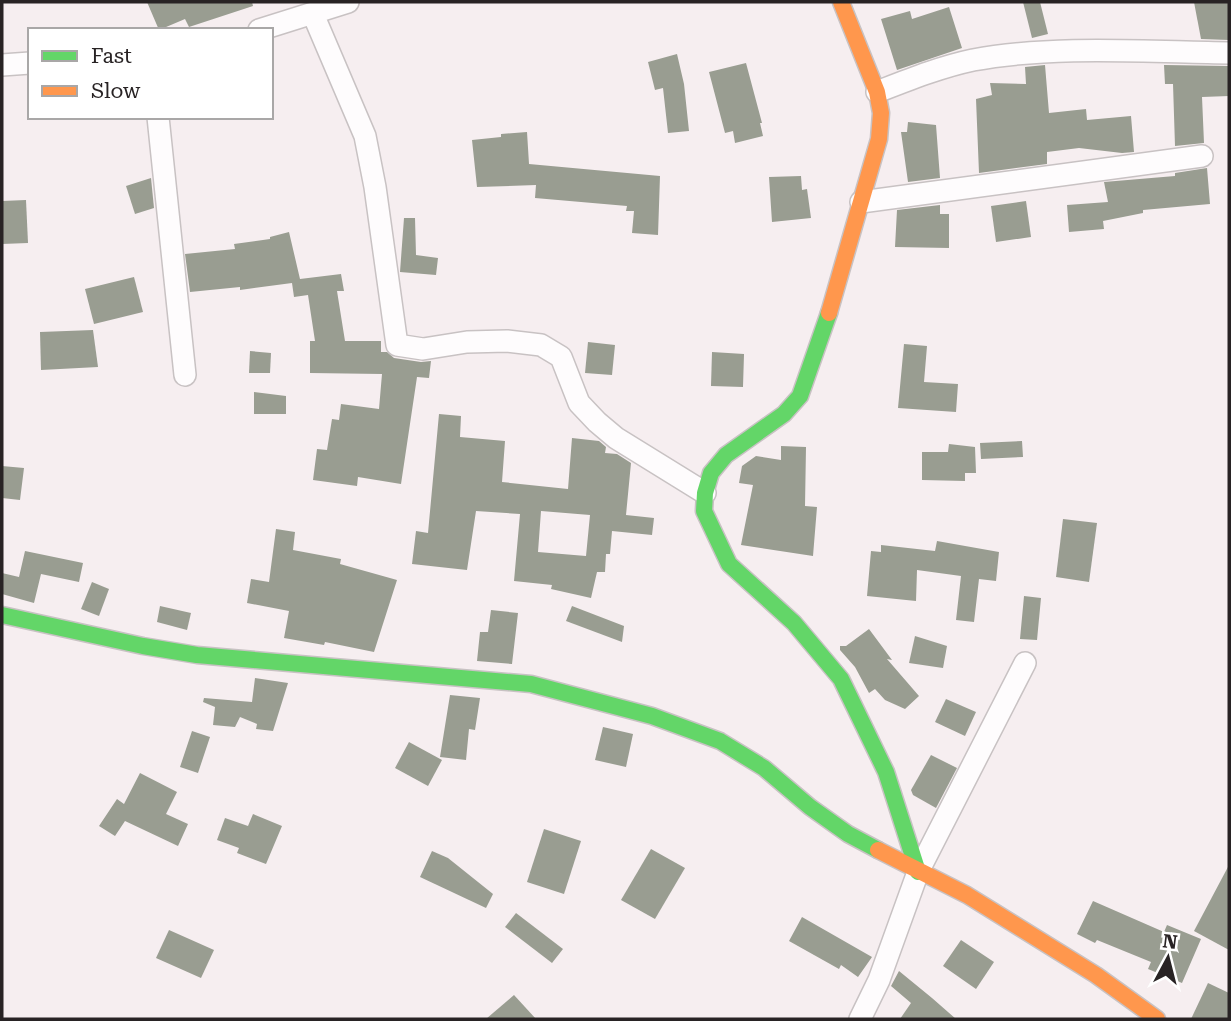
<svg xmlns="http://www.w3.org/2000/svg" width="1231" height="1021" viewBox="0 0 1231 1021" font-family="'Roboto Serif',serif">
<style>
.building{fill:#999d91;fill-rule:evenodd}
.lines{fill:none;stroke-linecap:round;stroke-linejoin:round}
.street-casing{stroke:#c8c2c3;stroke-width:24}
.fast-casing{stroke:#c8c2c3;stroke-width:19}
.slow-casing{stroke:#c8c2c3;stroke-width:19}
.street{stroke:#fefcfd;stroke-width:21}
.fast{stroke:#63d668;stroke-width:16}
.slow{stroke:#ff974d;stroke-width:16}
</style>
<rect width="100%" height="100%" fill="#f6eef0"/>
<!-- building -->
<g class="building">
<path d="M147,2H252L253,6L189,27L185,19L159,30Z"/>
<path d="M1023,2H1040L1048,34L1032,38Z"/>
<path d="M1194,2H1229V40L1201,39Z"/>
<path d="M949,7L962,48L897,70L881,19L910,11L912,19Z"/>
<path d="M677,54L684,84L689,131L668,133L663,88L655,90L648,62Z"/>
<path d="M746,63L762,123H760L763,136L735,143L733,131L725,133L709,72Z"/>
<path d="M1045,65L1049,113L1086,109L1087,120L1131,116L1134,152L1122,153L1079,148L1047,152V164L979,173L976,99L992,95L990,83L1026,84L1025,67Z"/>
<path d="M1164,65L1229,66V96L1202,97L1204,143L1175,146L1173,84H1165Z"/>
<path d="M908,122L936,125L940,178L908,182L901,132H907Z"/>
<path d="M527,132L529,164L660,176L658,235L632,233L634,211H626L627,206L535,198L536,185L477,187L472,140L501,137V134Z"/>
<path d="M1207,168L1210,204L1143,210V213L1103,221L1104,229L1069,232L1067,205L1108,202L1104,182L1175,176V173Z"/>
<path d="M801,176L802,190L807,189L811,218L772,222L769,177Z"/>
<path d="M151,178L154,208L135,214L126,186Z"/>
<path d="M26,200L28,243L2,244V201Z"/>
<path d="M1026,201L1031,237L996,242L991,206Z"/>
<path d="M940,205V214H949V248L895,247L897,210Z"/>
<path d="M404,218H415L416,255L438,258L436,275L400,272Z"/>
<path d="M289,232L300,279L341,274L344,291H337L345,341H381V352H387L394,358L421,362L431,361L429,378L417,377L401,484L358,477L357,486L313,480L317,449L327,450L332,419L339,420L341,404L379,409L382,374L310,373V341H315L308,295L294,297L292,283L240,290V287L190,292L185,254L235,249L234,244L270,239V237Z"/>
<path d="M134,277L143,312L94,324L85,289Z"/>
<path d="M93,330L98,367L41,370L40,332Z"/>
<path d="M588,342L615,345L612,375L585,373Z"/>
<path d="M904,344L927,346L924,382L958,384L956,412L898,408Z"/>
<path d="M250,351L271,353L270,373H249Z"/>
<path d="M712,352L744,354L743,387L711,386Z"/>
<path d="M254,392L286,396V414H254Z"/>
<path d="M439,414L461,416L460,437L505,441L502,482L568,489L572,438L599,441L606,447L605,453L617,454L631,463L626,515L654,518L652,535L612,531L610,554H606L605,572H597L591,598L551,589L552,585L514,581L520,514L476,511L467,570L412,564L416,531L428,533ZM541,511L590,515L586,556L538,552Z"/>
<path d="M1022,441L1023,457L981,459L980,443Z"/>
<path d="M949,444L975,447L976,473H965V481L922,480V452H948Z"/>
<path d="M781,446L806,447L805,506L817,507L813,556L741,545L753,485L739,483L742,466L756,456L781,460Z"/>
<path d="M2,466L24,468L20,500L2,498Z"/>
<path d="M1063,519L1097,523L1089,582L1056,577Z"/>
<path d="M276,529L295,532L293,550L341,559L340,564L397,580L374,652L325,642L324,645L284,638L289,611L247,603L251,579L269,582Z"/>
<path d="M937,541L999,552L996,581L979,579L974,622L956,620L961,576L917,570L916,601L867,596L871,551L881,552V545L935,551Z"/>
<path d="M25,551L83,563L79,582L41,574L34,603L2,594V573L19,577Z"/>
<path d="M92,582L109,589L99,616L81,609Z"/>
<path d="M1024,596L1041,598L1037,640L1020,639Z"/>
<path d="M160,606L191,613L187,630L157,622Z"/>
<path d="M572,606L624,626L622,642L566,621Z"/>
<path d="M491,610L518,613L512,664L477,661L480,632H488Z"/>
<path d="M869,629L892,660L887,659L919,696L905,709L885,700L875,689L869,693L855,667L840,650V646H846Z"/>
<path d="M915,636L947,646L943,668L909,663Z"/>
<path d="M255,678L288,683L273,731L256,729L257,724L240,717L235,727L213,725L215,707L203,702L204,698L252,702Z"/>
<path d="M450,695L480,698L475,730L469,729L466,760L440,757Z"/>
<path d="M946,699L976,712L965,736L935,722Z"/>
<path d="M603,727L633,734L626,767L595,760Z"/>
<path d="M192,731L210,737L198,773L180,767Z"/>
<path d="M409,742L442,760L428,786L395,768Z"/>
<path d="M931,755L957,768L936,808L913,795L911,790Z"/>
<path d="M140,773L177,792L166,814L188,824L178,846L125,821L115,836L99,826L117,799L124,804Z"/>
<path d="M253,814L282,826L266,864L237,853L239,848L217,840L225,818L248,826Z"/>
<path d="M544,829L581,841L564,894L527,882Z"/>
<path d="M651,849L685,868L655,919L621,900Z"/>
<path d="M432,851L448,858L493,894L486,908L420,877Z"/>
<path d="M1229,865V950L1194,931Z"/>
<path d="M1093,901L1164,932L1167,925L1201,939L1182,983L1148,969L1151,962L1097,940L1095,943L1077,934Z"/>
<path d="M516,913L563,949L552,963L505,927Z"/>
<path d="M802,917L872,957L858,977L841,965L839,969L789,941Z"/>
<path d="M169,930L214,950L201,978L156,958Z"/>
<path d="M961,940L994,962L976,989L943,966Z"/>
<path d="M899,971L932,998L956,1019H900L911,1003L891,986Z"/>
<path d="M1208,983L1229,993V1019H1191Z"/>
<path d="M514,995L536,1019H486Z"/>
</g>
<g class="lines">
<!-- street casing -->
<g class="street-casing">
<g id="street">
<path d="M313,14L365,136L375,187L397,345L423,349L467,342L507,341L541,345L561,357L579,403L597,422L616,438L705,493"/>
<path d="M259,30L348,2"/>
<path d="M2,65L30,63"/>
<path d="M877,92C908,80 940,67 973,60C1053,45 1148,52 1229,53"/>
<path d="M158,117L185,375"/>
<path d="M861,202L1202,156"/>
<path d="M860,1019L879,980L918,872L1025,663"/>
</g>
</g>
<!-- fast casing -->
<g class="fast-casing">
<g id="fast">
<path d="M829,313L800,396L784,414L726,455L711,473L705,493L704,511L729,564L794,623L841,679L886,772L918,872"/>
<path d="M2,615L143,646L197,655L531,684L652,716L720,741L764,768L810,807L848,834L878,850"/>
</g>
</g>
<!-- slow casing -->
<g class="slow-casing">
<g id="slow">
<path d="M829,313L879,139L881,113L877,92L841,2"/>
<path d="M878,850L967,895L1096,975L1157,1019"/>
</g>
</g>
<!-- street -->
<use href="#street" class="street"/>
<!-- fast -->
<use href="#fast" class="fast"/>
<!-- slow -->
<use href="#slow" class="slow"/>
</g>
<!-- border -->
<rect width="1231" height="1021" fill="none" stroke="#282324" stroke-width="7"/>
<!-- legend -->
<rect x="28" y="28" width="245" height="91" fill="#ffffff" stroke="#a9a7a7" stroke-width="2"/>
<rect x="42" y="51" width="35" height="10" fill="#63d668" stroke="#a9a7a7" stroke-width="2"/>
<text x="91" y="63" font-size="21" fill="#282324">Fast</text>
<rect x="42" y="86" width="35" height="10" fill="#ff974d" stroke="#a9a7a7" stroke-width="2"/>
<text x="91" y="98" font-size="21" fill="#282324">Slow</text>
<!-- north arrow -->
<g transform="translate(1168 958) rotate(7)" stroke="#ffffff" stroke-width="5" paint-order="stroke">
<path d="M0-5L12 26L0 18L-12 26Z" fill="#282324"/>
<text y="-10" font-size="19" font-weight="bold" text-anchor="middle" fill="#282324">N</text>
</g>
</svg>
